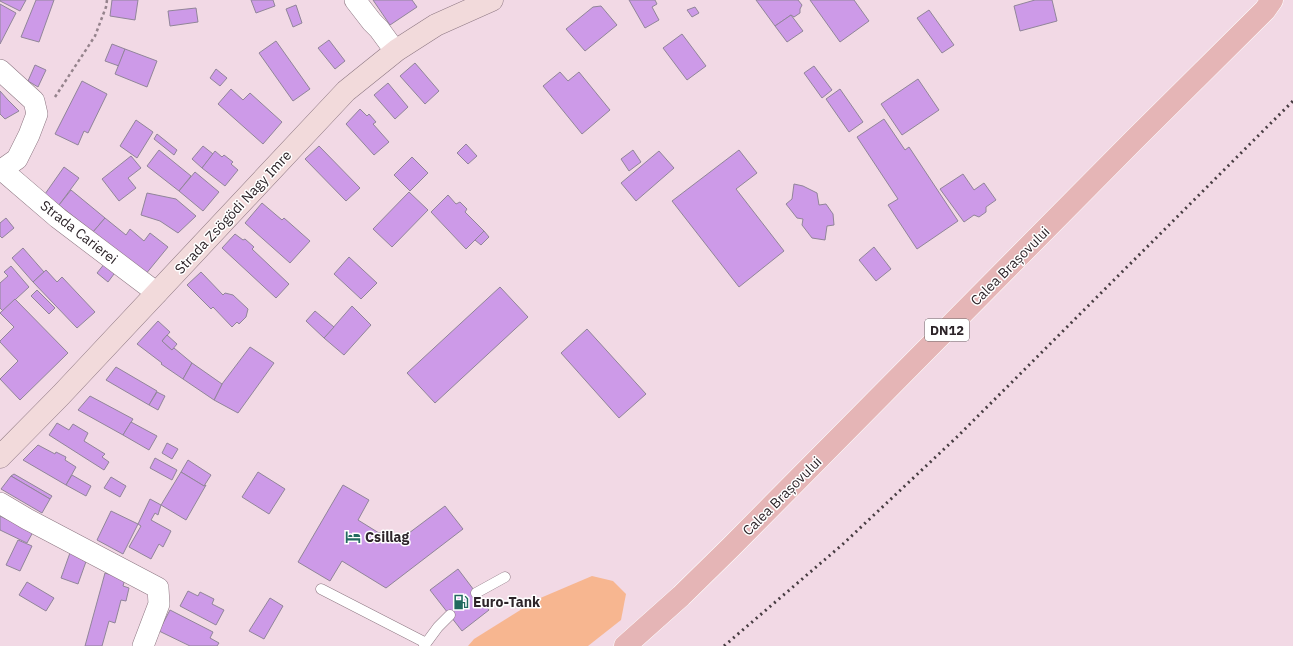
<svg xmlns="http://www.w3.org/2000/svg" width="1293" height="646" viewBox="0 0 1293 646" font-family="'IBM Plex Sans',sans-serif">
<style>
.green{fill:#f7b690}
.building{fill:#cd9ae8;stroke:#918599}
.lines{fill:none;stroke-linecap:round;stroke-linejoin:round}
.service-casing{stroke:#8d7782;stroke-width:11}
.minor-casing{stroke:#8d7782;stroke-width:22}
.secondary-casing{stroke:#8d7782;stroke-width:23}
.primary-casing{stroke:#fff;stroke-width:23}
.path{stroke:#95838c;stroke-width:2.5;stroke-dasharray:3 3;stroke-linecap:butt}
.service{stroke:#fff;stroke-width:10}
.minor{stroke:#fff;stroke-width:21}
.secondary{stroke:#f2dadb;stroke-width:22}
.primary{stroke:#e5b5b6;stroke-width:22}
.rail{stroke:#473c41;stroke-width:3;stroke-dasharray:2 4;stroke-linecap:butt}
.labels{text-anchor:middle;stroke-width:3;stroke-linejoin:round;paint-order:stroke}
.shield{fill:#fff;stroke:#6c6669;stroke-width:1}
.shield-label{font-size:13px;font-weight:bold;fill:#2d2429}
.street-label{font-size:14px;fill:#2d2429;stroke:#fff}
.poi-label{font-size:14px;font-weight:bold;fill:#2d2429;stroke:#fff;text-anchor:start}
</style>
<rect width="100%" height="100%" fill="#f2d9e5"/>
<!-- green -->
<path class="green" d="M592,576L613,581L626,594L621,620L588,646H468L474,639L538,599Z"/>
<!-- building -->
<g class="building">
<path d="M0,0H26L20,11L0,1Z"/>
<path d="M36,0H54L39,42L21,37Z"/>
<path d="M112,0H138L135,20L110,16Z"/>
<path d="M251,0H273L275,6L256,13Z"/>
<path d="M373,0H412L417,7L390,25Z"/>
<path d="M629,0H655L657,4L652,7L659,20L645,28Z"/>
<path d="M756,0H798L802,5L800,9V13L794,17L791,15L775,26Z"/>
<path d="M810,0H854L869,21L840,42Z"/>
<path d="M1035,0H1052L1057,21L1020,31L1014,6Z"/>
<path d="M0,4L16,13L0,44Z"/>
<path d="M296,5L302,23L293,27L286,9Z"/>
<path d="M601,6L617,25L585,51L566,29L593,7Z"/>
<path d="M695,7L699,13L692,17L687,10Z"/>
<path d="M196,8L198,22L170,26L168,11Z"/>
<path d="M929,10L954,45L942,53L917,18Z"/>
<path d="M791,15L803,31L787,42L775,26Z"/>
<path d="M682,34L706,66L687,80L663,48Z"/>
<path d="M329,40L345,61L335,69L318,48Z"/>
<path d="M276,41L310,89L293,101L259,53Z"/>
<path d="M112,44L125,49L119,66L105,61Z"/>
<path d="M125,49L157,61L147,87L115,74Z"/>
<path d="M415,63L439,91L425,104L400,76Z"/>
<path d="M35,65L46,70L38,87L28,81Z"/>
<path d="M814,66L832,90L822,98L804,73Z"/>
<path d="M216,69L227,78L220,86L210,78Z"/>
<path d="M560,72L568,81L579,72L610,110L582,134L543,86Z"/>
<path d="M918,79L939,110L902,135L881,104Z"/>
<path d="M82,81L107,94L88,133L84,131L78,145L55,134Z"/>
<path d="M388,83L408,107L395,119L374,95Z"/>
<path d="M231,89L243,100L250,93L282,122L263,144L218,104Z"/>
<path d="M840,89L863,122L849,132L826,99Z"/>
<path d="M0,91L8,100L19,111L5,119L0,114Z"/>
<path d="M360,109L367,116L369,114L376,122L373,124L389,142L374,155L346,124Z"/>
<path d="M884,119L905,150L909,147L958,221L917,249L888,205L898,199L857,137Z"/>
<path d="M136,120L153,132L137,158L120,146Z"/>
<path d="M157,134L177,150L174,155L154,139Z"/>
<path d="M466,144L477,156L468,164L457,153Z"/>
<path d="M203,146L213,154L202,168L192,159Z"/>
<path d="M319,146L360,188L346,201L305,159Z"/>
<path d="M159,150L191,176L179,191L147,166Z"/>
<path d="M633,150L641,162L629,171L621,159Z"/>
<path d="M739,150L757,173L736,189L784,251L739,287L672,201Z"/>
<path d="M215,151L222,157L224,155L233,162L231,164L238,170L225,186L202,168Z"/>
<path d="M659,151L674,168L636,201L621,183Z"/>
<path d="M131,156L141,168L128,178L136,188L119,201L102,179Z"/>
<path d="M412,157L428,173L410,191L394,175Z"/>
<path d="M64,167L79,178L59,205L45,194Z"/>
<path d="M195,172L219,192L203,211L179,191Z"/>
<path d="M963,174L974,190L984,183L996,200L986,207V212L979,217L974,215L964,222L940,189Z"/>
<path d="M794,184L803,186L817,193L819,205L826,204L833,214L834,225L827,226L825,240L812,238L802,225L803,219L797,218L786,204L792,199Z"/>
<path d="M71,190L105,218L93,232L59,205Z"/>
<path d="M409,192L428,210L392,247L373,229Z"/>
<path d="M147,193L176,199L196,216L178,233L160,221L141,215Z"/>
<path d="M448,195L456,204L460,202L467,209L465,212L484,231L466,249L431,212Z"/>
<path d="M262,203L282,220L284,218L310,241L290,263L245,223Z"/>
<path d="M6,218L14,228L2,238L0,236V223Z"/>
<path d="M105,218L126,235L130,229L144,241L150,233L168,247L145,275L93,232Z"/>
<path d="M484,231L489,237L481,245L475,240Z"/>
<path d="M235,234L243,240L245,239L254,247L252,249L289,284L276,298L222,248Z"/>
<path d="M874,247L891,269L876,281L859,260Z"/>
<path d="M23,248L44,272L33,282L12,258Z"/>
<path d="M349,257L377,283L361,299L334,274Z"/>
<path d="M109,258L120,266L108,282L97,273Z"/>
<path d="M11,266L29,287L3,311L0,308V283L8,276L4,272Z"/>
<path d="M46,270L57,282L62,277L95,312L77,328L33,282Z"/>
<path d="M201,272L223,295L225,293L233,295L248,309L246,317L239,324L237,322L232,327L213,307L211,309L187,285Z"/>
<path d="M500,287L528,317L435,403L407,373Z"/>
<path d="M37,290L55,308L49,314L31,296Z"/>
<path d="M15,299L68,353L20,400L0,379L18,361L0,342V341L14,327L0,313Z"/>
<path d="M352,306L371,325L344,355L324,338Z"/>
<path d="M315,311L334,327L324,338L306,321Z"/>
<path d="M158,321L170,332L162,341L172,350L174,348L192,363L183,379L161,364L162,363L137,344Z"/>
<path d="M587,329L646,394L619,418L561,353Z"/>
<path d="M167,335L177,344L172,350L162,341Z"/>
<path d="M250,347L274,363L238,413L214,400L222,384Z"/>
<path d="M192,363L222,384L214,400L183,379Z"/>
<path d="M116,367L157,391L149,405L106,380Z"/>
<path d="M157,392L165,396L158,410L149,405Z"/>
<path d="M90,396L133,419L123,435L78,410Z"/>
<path d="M131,422L157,436L149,450L123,435Z"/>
<path d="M57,423L69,430L73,424L88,433L84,441L105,454L102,457L109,462L104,470L49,435Z"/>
<path d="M167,443L178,449L172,459L162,453Z"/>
<path d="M38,445L55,454L56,452L66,457L65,460L76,467L66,485L23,460Z"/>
<path d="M155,458L177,470L172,480L150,468Z"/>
<path d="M188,460L211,475L204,486L181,472Z"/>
<path d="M181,472L204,486L206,485L186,520L161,505Z"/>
<path d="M258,472L285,489L269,514L242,497Z"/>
<path d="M14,474L52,496L50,499L11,476Z"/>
<path d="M72,475L91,486L86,496L66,485Z"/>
<path d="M11,476L50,499L42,513L1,489Z"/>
<path d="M111,477L126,486L120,497L104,488Z"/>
<path d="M343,485L369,500L358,520L379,533L389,531L397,542L445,506L463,529L386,588L342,561L330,581L298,562Z"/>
<path d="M150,499L161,505L158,515L155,513L151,520L171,531L163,547L159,544L151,559L129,547L141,526L138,524Z"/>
<path d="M111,511L138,524L123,554L97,540Z"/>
<path d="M0,516L33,532L27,543L0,530Z"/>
<path d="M18,540L32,546L20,571L6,565Z"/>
<path d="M71,550L88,556L78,584L61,578Z"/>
<path d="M458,569L489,610L462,631L430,590Z"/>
<path d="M105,573L125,579L123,586L129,588L126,601L121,600L115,623L109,621L102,646H85Z"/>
<path d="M27,582L54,598L46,611L19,595Z"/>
<path d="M188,591L198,596L200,592L214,599L212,604L224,610L216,625L180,606Z"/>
<path d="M270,598L283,606L264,639L249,631Z"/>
<path d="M170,610L213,632L210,638L219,643L217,646H190L159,631Z"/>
</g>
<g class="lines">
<!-- service casing -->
<g class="service-casing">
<g id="service">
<path d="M321,589L426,643"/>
<path d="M476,593L505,577"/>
<path d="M424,646L438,627L450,615"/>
</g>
</g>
<!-- minor casing -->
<g class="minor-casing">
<g id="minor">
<path d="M355,0L372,22L379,29L390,44L397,50"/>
<path d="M0,70L34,101L37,114L29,135L17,159L0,171"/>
<path d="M2,170L58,218L157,293"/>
<path d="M0,503L27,519L158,588L159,604L143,646"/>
</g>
</g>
<!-- secondary casing -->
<g class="secondary-casing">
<path id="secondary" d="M0,457L61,395L346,91L397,50L436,25L492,0"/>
</g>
<!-- primary casing -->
<g class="primary-casing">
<path id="primary" d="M625,646L681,596L731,547L1134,140L1265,10L1272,0"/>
</g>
<!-- path -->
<path class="path" d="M55,97L95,36L106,7L107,0"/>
<!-- service -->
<use href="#service" class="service"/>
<!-- minor -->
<use href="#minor" class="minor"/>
<!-- secondary -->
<use href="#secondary" class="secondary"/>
<!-- primary -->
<use href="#primary" class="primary"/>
<!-- rail -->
<path class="rail" d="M724,646L843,544L958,436L1293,101"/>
</g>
<!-- icons -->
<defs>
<g id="hotel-bare" transform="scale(1.2)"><path d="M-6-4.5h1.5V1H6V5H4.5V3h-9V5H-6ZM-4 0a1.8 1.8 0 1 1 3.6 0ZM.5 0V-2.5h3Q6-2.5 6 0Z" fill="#226a60" stroke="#fff" stroke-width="2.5" paint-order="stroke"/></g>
<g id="fuel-bare" transform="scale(1.2)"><path d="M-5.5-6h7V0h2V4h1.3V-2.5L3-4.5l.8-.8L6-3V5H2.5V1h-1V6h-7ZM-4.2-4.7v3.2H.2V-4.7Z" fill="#226a60" stroke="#fff" stroke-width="2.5" paint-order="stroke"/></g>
</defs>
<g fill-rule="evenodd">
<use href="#hotel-bare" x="353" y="537"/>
<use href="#fuel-bare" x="461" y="602"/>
</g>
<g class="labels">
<!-- shield labels -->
<rect class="shield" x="925" y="319" width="44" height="22" rx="3"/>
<g class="shield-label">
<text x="947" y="335">DN12</text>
</g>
<!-- street labels -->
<g class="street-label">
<text transform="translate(233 212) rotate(-47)" y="5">Strada Zsögödi Nagy Imre</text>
<text transform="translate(79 232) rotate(38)" y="5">Strada Carierei</text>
<text transform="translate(1010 266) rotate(-45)" y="5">Calea Brașovului</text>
<text transform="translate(782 496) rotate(-45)" y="5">Calea Brașovului</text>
</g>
<!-- poi labels -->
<g class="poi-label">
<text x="365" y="542">Csillag</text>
<text x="473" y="607">Euro-Tank</text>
</g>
</g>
</svg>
